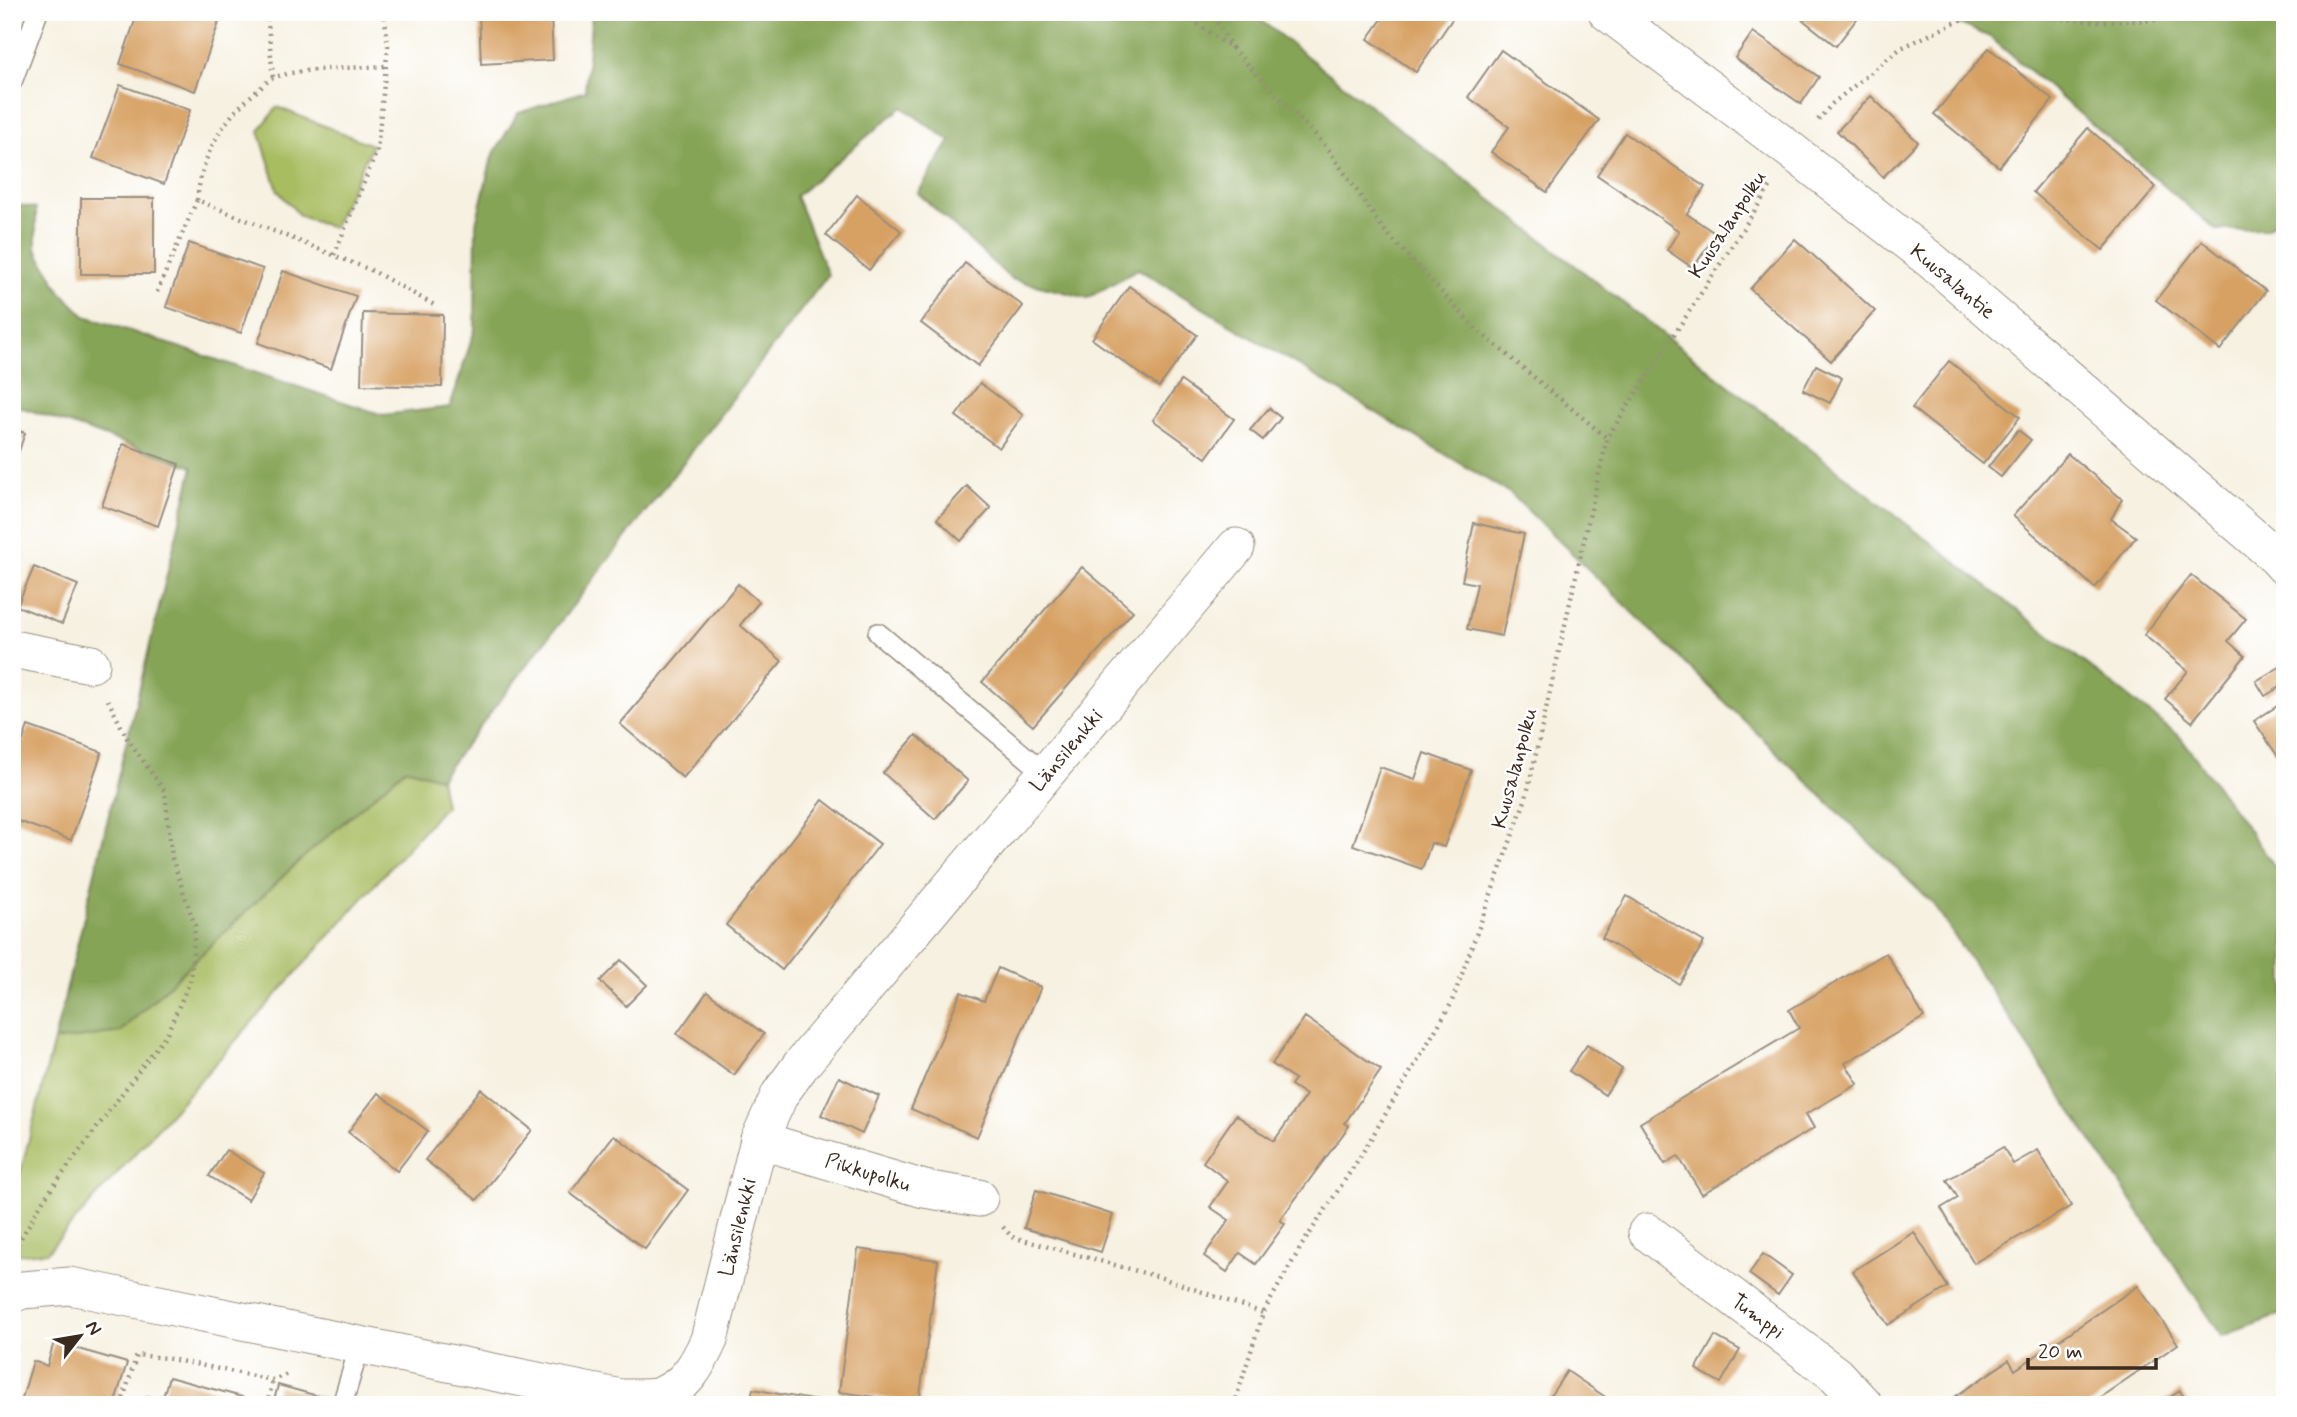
<svg xmlns="http://www.w3.org/2000/svg" width="2297" height="1417" viewBox="0 0 2297 1417" font-family="Mynerve,sans-serif">
<style>
.green{fill:#a8bc61;stroke:#727340;stroke-width:2}
.forest{fill:#86a457;stroke:#60673a;stroke-width:2}
.building{fill:#d7a164}
.lines{fill:none;stroke-linecap:round;stroke-linejoin:round}
.lane-casing{stroke:#988e80;stroke-width:22}
.street-casing{stroke:#988e80;stroke-width:39}
.path{stroke:#988e80;stroke-width:4.5;stroke-dasharray:2 5;stroke-linecap:butt}
.lane{stroke:#fff;stroke-width:19}
.street{stroke:#fff;stroke-width:37}
.labels{text-anchor:middle;stroke-width:5;stroke-linejoin:round;paint-order:stroke}
.street-label{font-size:21px;fill:#3b2a1e;stroke:#fff}
</style>
<rect width="100%" height="100%" fill="#fff"/>
<filter id="ink" filterUnits="userSpaceOnUse"><feTurbulence type="fractalNoise" baseFrequency=".0143" numOctaves="2"/><feDisplacementMap in="SourceGraphic" scale="14" xChannelSelector="R" yChannelSelector="G"/><feConvolveMatrix kernelMatrix="1 2 1 2 8 2 1 2 1" color-interpolation-filters="sRGB"/></filter>
<filter id="wash" filterUnits="userSpaceOnUse"><feTurbulence type="fractalNoise" baseFrequency=".00686" numOctaves="4" result="noise"/><feDisplacementMap in="SourceGraphic" scale="28" xChannelSelector="R" yChannelSelector="G"/><feGaussianBlur stdDeviation="1.57" result="paint"/><feColorMatrix in="noise" values="0 0 0 0 0 0 0 0 0 0 0 0 0 0 0 0 0 1.4 0 .05"/><feComposite in="paint" operator="in"/></filter>
<g filter="url(#wash)">
<rect width="100%" height="100%" fill="#f6f1e1"/>
<!-- green -->
<g class="green">
<path d="M277,107L372,145L333,228L300,216L278,191L259,131Z"/>
<path d="M406,768L440,778L445,806L47,1252L12,1255V1191L21,1170L54,1041L120,1032L299,861Z"/>
</g>
<!-- forest -->
<g class="forest">
<path d="M592,12H1250L2181,738L2285,880V1313L2222,1336L1933,904L1511,494L1138,269L1088,298L1011,279L918,193L950,141L902,107L796,196L828,275L440,778L406,768L299,861L120,1032L54,1041L193,467L12,404V204L36,208V249L61,292L85,316L383,415L450,407L475,329L476,223L492,157L518,113L585,91Z"/>
<path d="M1932,12H2285V215L2266,229L2216,230L1990,37Z"/>
</g>
<g id="blocks">
<!-- building -->
<g class="building">
<path d="M138,12H190L219,22L195,91L120,64Z"/>
<path d="M479,12H551L553,60L481,64Z"/>
<path d="M1387,12H1457L1416,72L1368,39Z"/>
<path d="M1793,12H1862L1836,46Z"/>
<path d="M1753,32L1819,77L1801,104L1735,58Z"/>
<path d="M1989,48L2053,100L1999,167L1934,114Z"/>
<path d="M1501,50L1599,120L1547,192L1491,152L1509,127L1468,97Z"/>
<path d="M120,85L190,110L164,184L93,158Z"/>
<path d="M1871,96L1918,142L1883,177L1837,131Z"/>
<path d="M2088,128L2156,187L2103,250L2033,192Z"/>
<path d="M1625,133L1705,187L1687,214L1716,234L1693,268L1667,250L1679,231L1597,175Z"/>
<path d="M857,195L901,231L869,270L826,235Z"/>
<rect x="81" y="198" width="73" height="76"/>
<path d="M1795,239L1875,311L1831,361L1750,289Z"/>
<path d="M2202,241L2266,291L2220,350L2156,300Z"/>
<path d="M189,243L263,269L241,333L166,307Z"/>
<path d="M965,263L1023,306L978,366L921,323Z"/>
<path d="M283,271L356,296L331,369L258,343Z"/>
<path d="M1129,286L1197,335L1159,387L1092,339Z"/>
<path d="M363,313L443,315L442,387L361,385Z"/>
<path d="M1949,361L2020,417L1983,464L1912,408Z"/>
<path d="M1816,365L1842,378L1830,403L1803,390Z"/>
<path d="M1181,381L1234,419L1206,458L1153,420Z"/>
<path d="M980,383L1023,415L999,448L956,416Z"/>
<path d="M1269,408L1281,418L1263,440L1250,430Z"/>
<path d="M12,429L25,433L13,469H12Z"/>
<path d="M2018,430L2031,440L2001,477L1988,467Z"/>
<path d="M123,444L179,464L158,526L102,506Z"/>
<path d="M2068,454L2122,499L2111,519L2136,537L2095,588L2013,516Z"/>
<path d="M967,486L991,508L961,541L937,519Z"/>
<path d="M1474,523L1524,534L1502,636L1467,629L1477,584L1462,581Z"/>
<path d="M34,567L78,585L62,624L17,606Z"/>
<path d="M1082,567L1133,611L1033,726L982,682Z"/>
<path d="M2191,575L2246,619L2228,641L2245,656L2192,722L2165,699L2188,671L2144,635Z"/>
<path d="M738,584L759,602L740,625L782,661L683,778L620,724Z"/>
<path d="M2285,664V684L2265,696L2256,681Z"/>
<path d="M2285,701V762L2283,764L2254,721Z"/>
<path d="M28,726L102,752L71,840L12,819V771Z"/>
<path d="M916,735L968,781L935,819L883,773Z"/>
<path d="M1424,753L1471,770L1444,847L1431,843L1422,869L1353,845L1380,767L1415,779Z"/>
<path d="M823,800L880,844L782,970L726,925Z"/>
<path d="M1627,896L1704,942L1679,984L1602,938Z"/>
<path d="M1886,953L1924,1017L1845,1063L1858,1084L1806,1114L1814,1128L1702,1194L1678,1156L1665,1164L1640,1123L1799,1028L1789,1010Z"/>
<path d="M621,960L647,985L626,1006L600,981Z"/>
<path d="M998,968L1041,987L977,1137L911,1109L961,992L984,1001Z"/>
<path d="M707,992L764,1034L734,1075L677,1034Z"/>
<path d="M1305,1017L1381,1070L1345,1123L1349,1126L1280,1220L1285,1224L1256,1264L1240,1253L1227,1272L1204,1256L1229,1220L1210,1207L1228,1181L1203,1162L1236,1115L1274,1141L1306,1095L1291,1085L1295,1079L1272,1064Z"/>
<path d="M1587,1045L1622,1069L1605,1095L1569,1071Z"/>
<path d="M839,1077L879,1096L862,1134L821,1115Z"/>
<path d="M481,1089L532,1130L477,1200L425,1160Z"/>
<path d="M378,1093L428,1131L397,1171L348,1132Z"/>
<path d="M614,1135L688,1190L645,1249L570,1193Z"/>
<path d="M2003,1147L2013,1164L2038,1150L2071,1206L1974,1263L1941,1208L1958,1198L1947,1180Z"/>
<path d="M226,1150L264,1173L248,1200L209,1176Z"/>
<path d="M1036,1190L1113,1215L1101,1252L1024,1228Z"/>
<path d="M1914,1232L1948,1287L1888,1325L1853,1271Z"/>
<path d="M858,1249L938,1260L919,1403L839,1392Z"/>
<path d="M1763,1254L1792,1275L1778,1295L1749,1274Z"/>
<path d="M2138,1286L2178,1344L2089,1405H1943L2009,1360L2015,1370Z"/>
<path d="M1715,1336L1740,1350L1721,1383L1696,1369Z"/>
<path d="M54,1342L127,1363L114,1405H20L33,1361L47,1366Z"/>
<path d="M1567,1371L1617,1405H1544Z"/>
<path d="M169,1377L242,1397L240,1405H145L148,1396L162,1400Z"/>
<path d="M278,1385L325,1398L323,1405H273Z"/>
<path d="M753,1389L828,1403V1405H749Z"/>
<path d="M2180,1391L2189,1405H2158Z"/>
</g>
</g>
</g>
<g filter="url(#ink)">
<use href="#blocks" fill-opacity="0" stroke="#988e80" stroke-width="2"/>
<g class="lines">
<!-- lane casing -->
<g class="lane-casing">
<g id="lane">
<path d="M12,82L38,12"/>
<path d="M878,633L1045,773"/>
<path d="M342,1405L360,1345"/>
</g>
</g>
<!-- street casing -->
<g class="street-casing">
<g id="street">
<path d="M1607,12L1793,152L1932,261L2273,554L2285,567"/>
<path d="M12,649L91,664"/>
<path d="M759,1140L924,1189L979,1198"/>
<path d="M1647,1232L1836,1375L1864,1405"/>
<path d="M12,1294L23,1290L70,1286L621,1398C633,1398 648,1399 659,1396C686,1387 698,1364 709,1340L759,1140L780,1094L801,1065L1236,547"/>
</g>
</g>
<!-- path -->
<g class="path">
<path d="M267,12L273,78"/>
<path d="M1180,12L1232,48L1211,12"/>
<path d="M1979,12L2102,22L2214,18L2232,12"/>
<path d="M1232,48L1326,146L1383,229L1476,329L1607,438"/>
<path d="M1818,120L1833,103L1901,48L1978,12"/>
<path d="M197,200C202,155 221,120 257,91C262,87 268,80 273,78C296,68 359,68 385,66"/>
<path d="M334,255L377,151L388,46L384,12"/>
<path d="M157,292L197,200L373,271L436,306"/>
<path d="M1003,1227L1012,1237L1159,1277L1263,1313"/>
<path d="M14,1250L44,1199L167,1033L191,979L195,926L172,858L165,792L127,738L108,700"/>
<path d="M121,1405L137,1355L165,1358L273,1380L290,1373"/>
<path d="M267,1405L273,1380"/>
<path d="M1234,1405L1263,1313L1302,1245L1360,1157L1451,1004L1526,798L1607,438L1772,184"/>
</g>
<!-- lane -->
<use href="#lane" class="lane"/>
<!-- street -->
<use href="#street" class="street"/>
</g>
</g>
<g class="labels">
<!-- street labels -->
<g class="street-label">
<text transform="translate(1727 224) rotate(-57)" y="7">Kuusalanpolku</text>
<text transform="translate(1953 281) rotate(40)" y="7">Kuusalantie</text>
<text transform="translate(1066 750) rotate(-50)" y="7">Länsilenkki</text>
<text transform="translate(1514 768) rotate(-75)" y="7">Kuusalanpolku</text>
<text transform="translate(868 1172) rotate(17)" y="7">Pikkupolku</text>
<text transform="translate(737 1227) rotate(-76)" y="7">Länsilenkki</text>
<text transform="translate(1758 1316) rotate(37)" y="7">Tumppi</text>
</g>
</g>
<!-- margin -->
<rect width="2297" height="1417" fill="none" stroke="#fff" stroke-width="42"/>
<!-- north arrow -->
<g transform="translate(80 1336) rotate(59)" stroke="#ffffff" stroke-width="5" paint-order="stroke">
<path d="M0-5L12 26L0 18L-12 26Z" fill="#3b2a1e"/>
<text y="-10" font-size="19" font-weight="bold" text-anchor="middle" fill="#3b2a1e">N</text>
</g>
<!-- scale -->
<path d="M2028 1358v10h128v-10" fill="none" stroke="#3b2a1e" stroke-width="3.5"/>
<text x="2038" y="1358" font-size="21" fill="#3b2a1e" stroke="#ffffff" stroke-width="5" paint-order="stroke">20 m</text>
</svg>
